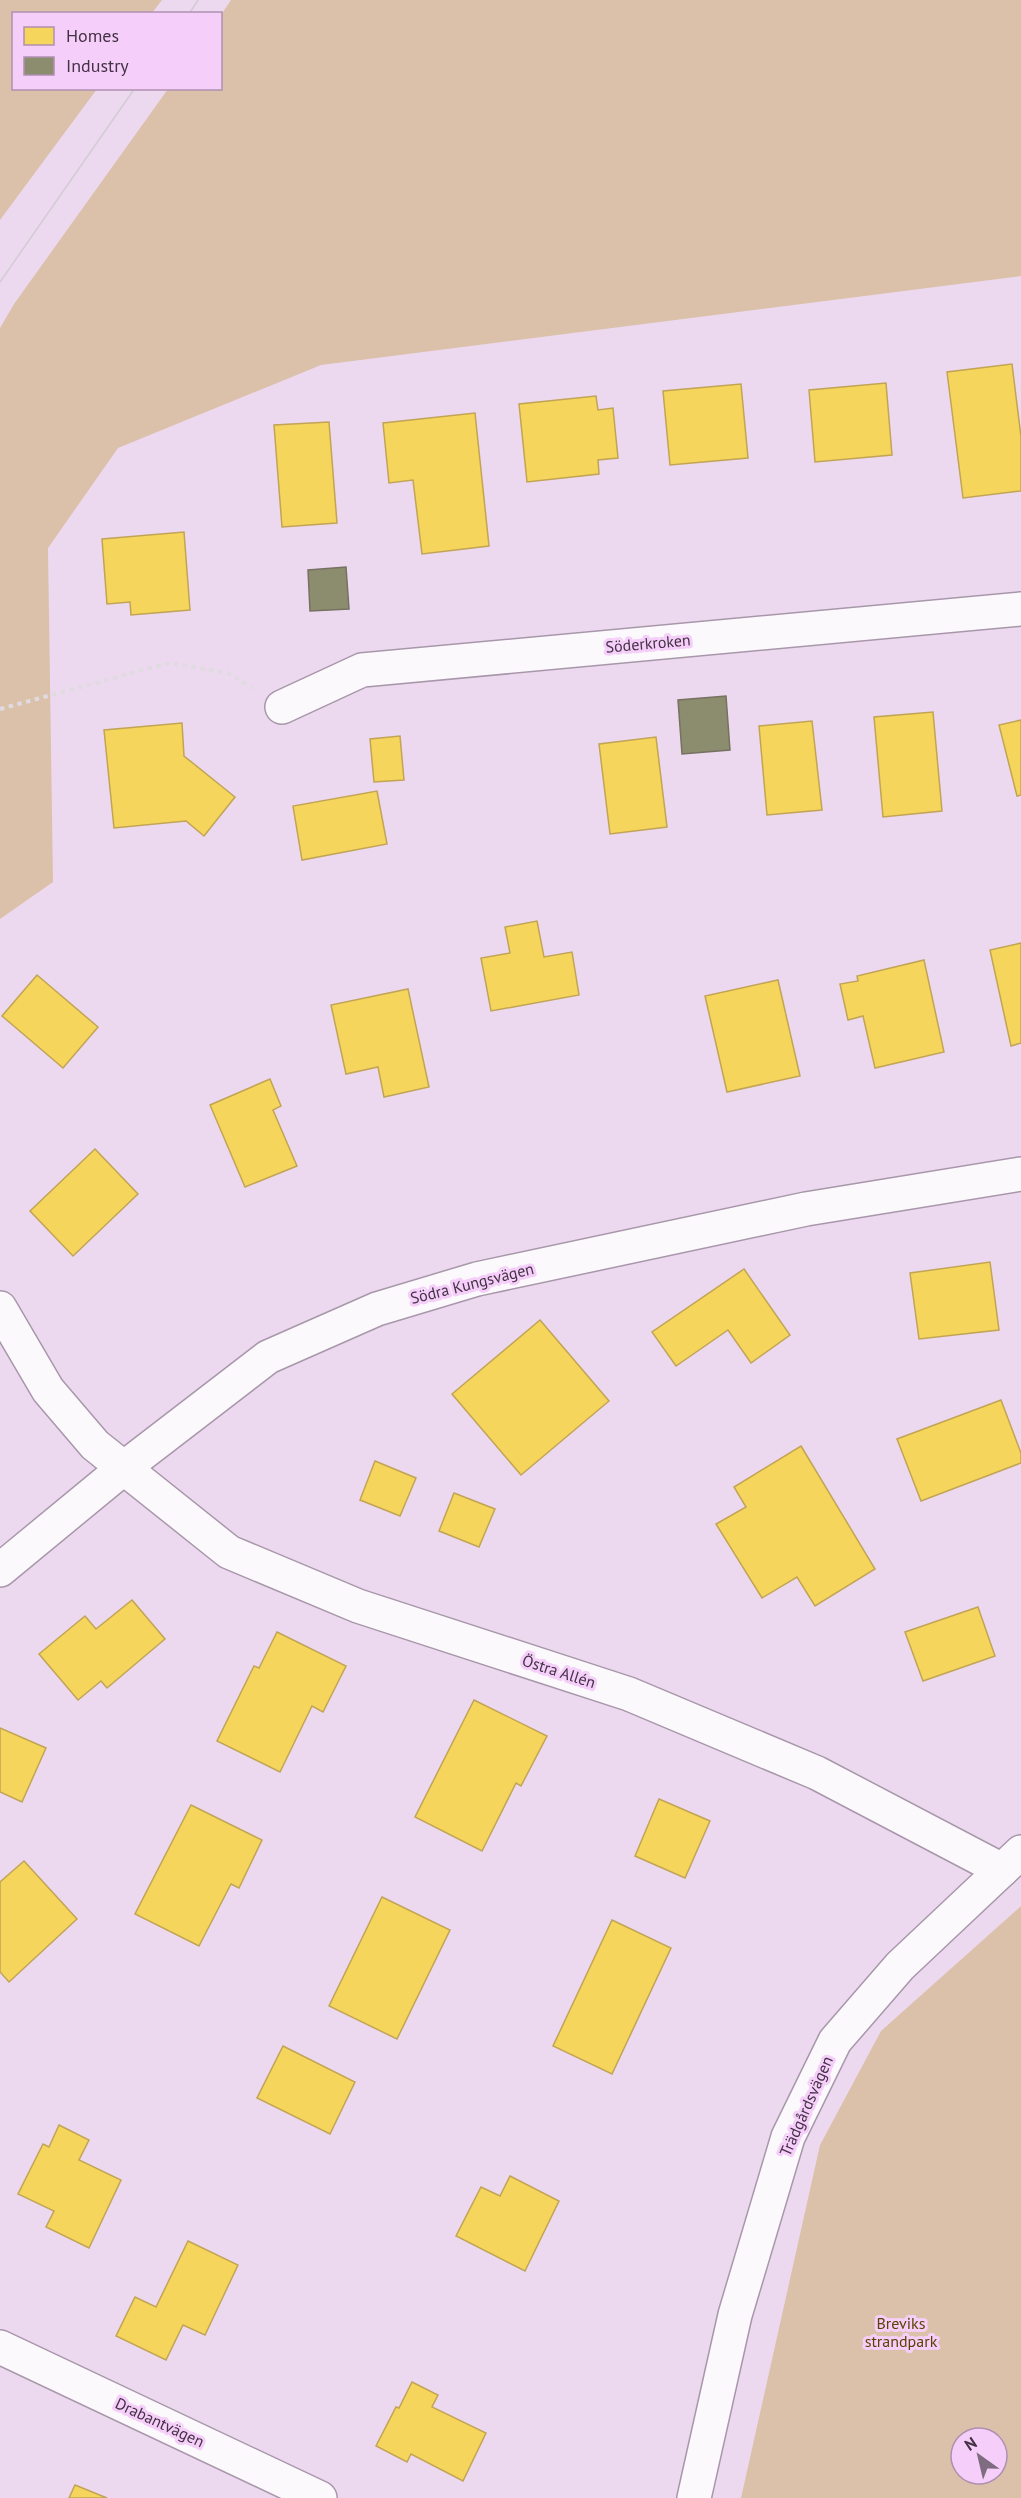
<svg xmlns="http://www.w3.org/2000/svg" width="1021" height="2498" viewBox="0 0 1021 2498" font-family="'PT Sans',sans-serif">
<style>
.green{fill:#dbc1aa;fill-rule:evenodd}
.homes{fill:#f6d55c;stroke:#c1a455;stroke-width:1.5}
.industry{fill:#8c8c6e;stroke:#767162;stroke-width:1.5}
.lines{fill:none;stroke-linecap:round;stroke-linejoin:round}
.minor-casing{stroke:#a897aa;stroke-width:36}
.path{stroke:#e0dae1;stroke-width:4;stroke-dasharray:4.5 4.5;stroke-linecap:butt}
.minor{stroke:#fcf9fd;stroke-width:33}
.tram{stroke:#d1cbd2;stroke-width:1.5}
.labels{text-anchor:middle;stroke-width:6;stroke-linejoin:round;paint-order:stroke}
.street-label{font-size:16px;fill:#443146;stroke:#f5cff9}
.park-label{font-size:16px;fill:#5c4100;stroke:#f5cff9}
</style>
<rect width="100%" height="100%" fill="#edd9ef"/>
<!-- green -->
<g class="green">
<path d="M0,0H162L152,13L14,14V88L97,89L0,220Z"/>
<path d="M231,0H1021V276L321,365L118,448L48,548L53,882L0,919V328L14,304L168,89L220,88L221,15Z"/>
<path d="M1021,1906V2498H741L820,2145L881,2031ZM961,2438H997V2474H961Z"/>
</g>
<!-- homes -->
<g class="homes">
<path d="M1012,364L1021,437V491L963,498L947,372Z"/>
<path d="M886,383L892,455L815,462L809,390Z"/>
<path d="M741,384L748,458L670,465L663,391Z"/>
<path d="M596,396L598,410L613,408L618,458L598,460L599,474L527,482L519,404Z"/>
<path d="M475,413L489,546L422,554L413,480L389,483L383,423Z"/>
<path d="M329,422L337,523L282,527L274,425Z"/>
<path d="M184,532L190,610L131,615L130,602L107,604L102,539Z"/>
<path d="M933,712L942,811L883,817L874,717Z"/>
<path d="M1021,720V795L1017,796L999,725Z"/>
<path d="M812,721L822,810L767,815L759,726Z"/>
<path d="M182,723L184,756L235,797L204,836L186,821L114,828L104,730Z"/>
<path d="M400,736L404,780L374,782L370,739Z"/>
<path d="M656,737L667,827L610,834L599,744Z"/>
<path d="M377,791L387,844L302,860L293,806Z"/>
<path d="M537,921L544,957L572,952L579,995L491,1011L481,958L510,953L505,927Z"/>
<path d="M1021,943V1043L1011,1046L990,950Z"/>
<path d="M924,960L944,1052L875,1068L863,1016L848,1020L840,984L858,981L857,976Z"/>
<path d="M37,975L98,1027L63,1068L2,1016Z"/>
<path d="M778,980L800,1076L727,1092L705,996Z"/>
<path d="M408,989L429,1087L384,1097L378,1067L346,1074L331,1005Z"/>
<path d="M270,1079L281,1106L273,1110L297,1166L245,1187L210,1105Z"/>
<path d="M95,1149L138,1194L73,1256L30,1211Z"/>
<path d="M990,1262L999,1330L919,1339L910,1273Z"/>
<path d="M744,1269L790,1335L751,1363L728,1330L676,1366L652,1332Z"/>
<path d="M540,1320L609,1401L521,1475L452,1394Z"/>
<path d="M1001,1400L1021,1453V1463L921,1501L897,1439Z"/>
<path d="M801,1446L875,1569L815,1606L797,1577L762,1598L716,1524L746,1507L734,1487Z"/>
<path d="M375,1461L416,1478L400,1516L360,1500Z"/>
<path d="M454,1493L495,1509L479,1547L439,1531Z"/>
<path d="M132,1600L165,1639L107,1688L101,1681L78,1700L39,1654L85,1616L96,1629Z"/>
<path d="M978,1607L995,1656L923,1681L905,1632Z"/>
<path d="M277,1632L346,1666L323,1712L312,1706L280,1772L217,1741L254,1666L259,1668Z"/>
<path d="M474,1700L547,1736L521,1786L516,1783L482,1851L415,1817Z"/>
<path d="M0,1728L46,1748L22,1802L0,1792Z"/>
<path d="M659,1799L710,1821L685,1878L635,1856Z"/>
<path d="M191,1805L262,1840L239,1888L231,1884L199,1946L135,1914Z"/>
<path d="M24,1861L77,1919L9,1982L0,1972V1882Z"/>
<path d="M382,1897L450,1930L397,2039L329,2006Z"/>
<path d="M612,1920L671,1948L612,2074L553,2046Z"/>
<path d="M283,2046L355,2082L330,2134L257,2098Z"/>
<path d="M59,2125L89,2140L79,2160L121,2180L89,2248L46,2227L54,2211L18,2194L43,2144L49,2147Z"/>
<path d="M510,2176L559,2201L525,2271L456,2236L481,2187L500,2196Z"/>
<path d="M188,2241L238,2265L205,2335L183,2325L166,2360L116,2336L135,2297L156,2307Z"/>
<path d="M412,2382L438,2395L432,2407L486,2433L463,2481L411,2454L407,2462L376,2446L396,2407L399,2408Z"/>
<path d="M75,2485L107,2498H69Z"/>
</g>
<!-- industry -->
<g class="industry">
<path d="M346,567L349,609L310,611L308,570Z"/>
<path d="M726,696L730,750L682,754L678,700Z"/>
</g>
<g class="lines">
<!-- minor casing -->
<g class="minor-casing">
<g id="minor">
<path d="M282,707L362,670L1021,609"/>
<path d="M0,1308L48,1390L95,1445L229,1552L358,1606L629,1694L817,1773L1002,1870"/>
<path d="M0,1570L125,1467L268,1357L377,1309L477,1279L806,1209L1021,1174"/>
<path d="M0,2347L320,2498"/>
<path d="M694,2498L735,2315L788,2137L835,2041L900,1966L1021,1852"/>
</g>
</g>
<!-- path -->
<path class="path" d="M0,709L169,663L228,673L252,688"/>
<!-- minor -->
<use href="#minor" class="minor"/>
<!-- tram -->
<g class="tram">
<path d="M189,14L198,0"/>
<path d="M0,282L135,88"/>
</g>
</g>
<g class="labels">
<!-- street labels -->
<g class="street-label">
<text transform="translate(648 643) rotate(-5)" y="6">Söderkroken</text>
<text transform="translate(472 1283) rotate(-14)" y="6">Södra Kungsvägen</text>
<text transform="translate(559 1671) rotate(18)" y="6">Östra Allén</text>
<text transform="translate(806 2106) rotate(-66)" y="6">Trädgårdsvägen</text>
<text transform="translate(160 2422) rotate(25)" y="6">Drabantvägen</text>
</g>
<!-- park labels -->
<g class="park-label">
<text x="901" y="2329">Breviks<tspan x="901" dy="18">strandpark</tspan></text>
</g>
</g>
<!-- legend -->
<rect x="12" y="12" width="210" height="78" fill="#f5cff9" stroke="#ae90b1" stroke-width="1.5"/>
<rect x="24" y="27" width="30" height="18" fill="#f6d55c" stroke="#ae90b1" stroke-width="1.5"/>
<text x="66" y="42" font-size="18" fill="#443146">Homes</text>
<rect x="24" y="57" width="30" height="18" fill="#8c8c6e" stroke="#ae90b1" stroke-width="1.5"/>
<text x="66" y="72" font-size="18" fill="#443146">Industry</text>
<!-- north arrow -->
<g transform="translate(979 2456) rotate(326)"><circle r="28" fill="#f5cff9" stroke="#ae90b1" stroke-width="1.5"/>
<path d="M0-4.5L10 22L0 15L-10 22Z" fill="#7f6c81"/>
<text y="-9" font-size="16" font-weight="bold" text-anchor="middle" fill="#443146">N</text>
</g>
</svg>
